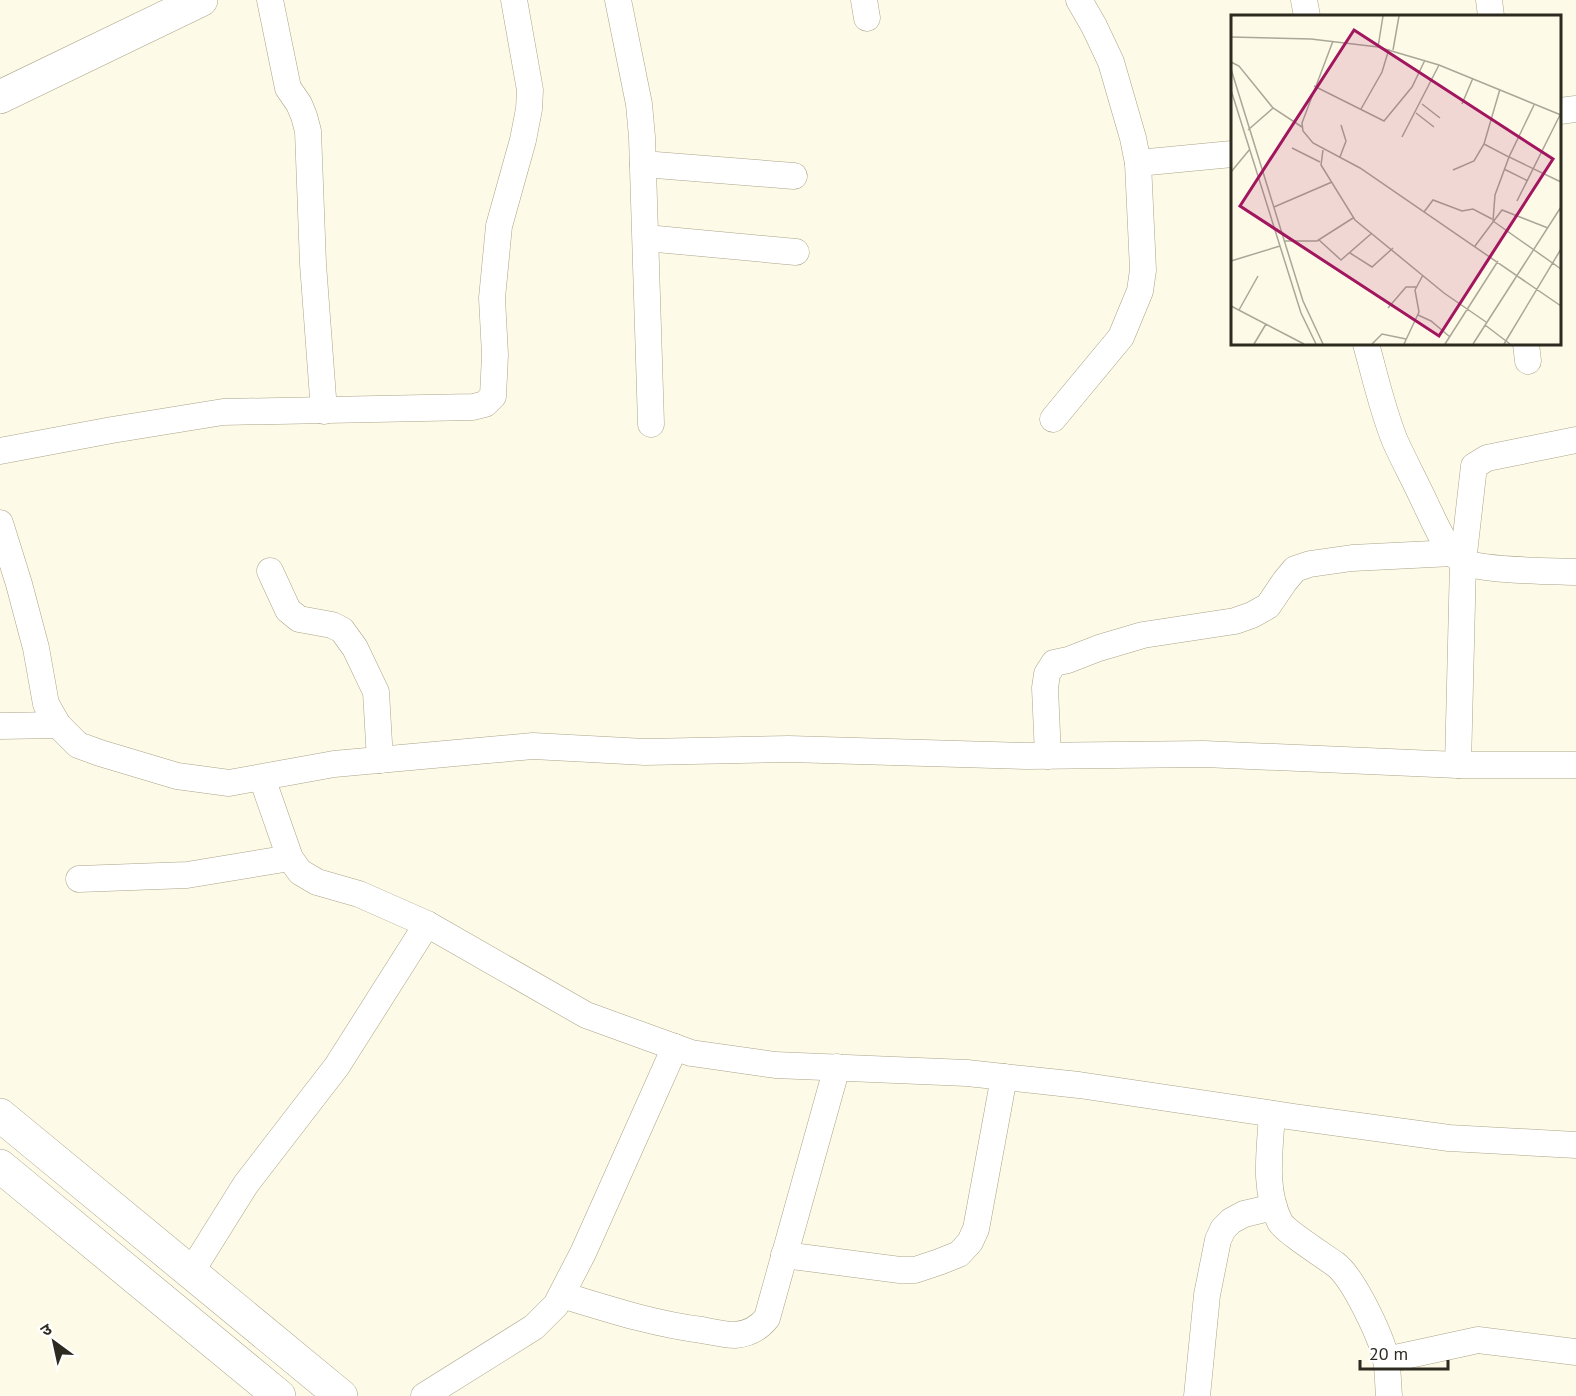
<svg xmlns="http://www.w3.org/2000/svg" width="1576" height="1396" viewBox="0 0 1576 1396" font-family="'PT Sans','Noto Sans Devanagari',sans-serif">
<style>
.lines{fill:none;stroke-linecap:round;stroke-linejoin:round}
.street-casing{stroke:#aaa487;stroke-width:27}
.secondary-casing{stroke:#aaa487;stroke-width:34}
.street{stroke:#fff;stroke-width:26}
.secondary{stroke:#fff;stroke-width:33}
.inset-road{fill:none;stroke:#aaa798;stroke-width:1.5}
.view{fill:#a2165f;fill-opacity:0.15;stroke:#a2165f;stroke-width:3}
.inset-edge{fill:none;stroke:#2d2b1f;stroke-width:3}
</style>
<rect width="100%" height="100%" fill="#fefae8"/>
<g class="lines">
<!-- street casing -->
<g class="street-casing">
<g id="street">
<path d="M270,0L288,88L299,104L304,116L308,131L313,264L324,411"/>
<path d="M618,0L639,104L642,137L651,424"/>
<path d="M864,0L867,18"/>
<path d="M1304,0L1307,16"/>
<path d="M1489,0L1491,16"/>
<path d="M1560,111L1576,109"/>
<path d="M1138,163L1232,154"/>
<path d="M643,164L794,176"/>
<path d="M646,238L796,252"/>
<path d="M1366,344C1375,376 1382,409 1395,441C1405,463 1417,485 1427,507C1436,525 1445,549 1462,561C1478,571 1553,571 1576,572"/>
<path d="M1526,344L1528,361"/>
<path d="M1053,419L1121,337L1140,291L1143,270L1138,163L1133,138L1111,62L1094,26L1079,0"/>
<path d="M0,451L112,430L223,412L473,407L485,404L493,396L495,355L492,298L499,226L523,140L529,109L530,90L514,0"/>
<path d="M0,523L19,584L36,648L46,704L58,725L78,745L100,753L177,776L229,783L334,764L533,746L645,752L789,749L1027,756L1204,754L1458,765H1576"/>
<path d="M270,571L288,610L299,619L332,625L342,630L355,648L376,692L380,760"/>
<path d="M0,726L58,725"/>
<path d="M1048,756L1045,688L1047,674L1054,663L1068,660L1099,648L1143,635L1235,621L1252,615L1268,606L1285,581L1295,569L1310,564L1352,558L1453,553"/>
<path d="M1458,765L1463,562L1474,466L1487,458L1576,440"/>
<path d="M262,778L290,858L300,872L317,882L359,894L427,924L586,1015L691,1053L775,1065L967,1073L1079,1085L1294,1117L1449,1138L1576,1145"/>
<path d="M79,879L187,875L290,858"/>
<path d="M1272,1114C1270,1150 1263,1189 1280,1222C1285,1231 1324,1256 1335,1264C1353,1277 1381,1336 1386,1359C1388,1371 1388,1384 1389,1396"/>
<path d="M784,1255L900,1270H915L939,1262L959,1254L970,1242L976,1229L1004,1077"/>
<path d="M191,1272L246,1184L337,1066L427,924"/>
<path d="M562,1295C608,1309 654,1324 702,1330C713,1332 724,1335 735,1335C748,1334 759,1328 767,1318L837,1067"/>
<path d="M1386,1360L1478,1340L1576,1352"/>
<path d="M424,1396L534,1327L556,1305L583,1253L675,1047"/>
<path d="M1197,1396L1207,1295L1218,1240L1223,1229L1231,1221L1244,1214L1274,1207"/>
</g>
</g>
<!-- secondary casing -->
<g class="secondary-casing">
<g id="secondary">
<path d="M0,97L201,0"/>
<path d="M0,1115L341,1396"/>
<path d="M0,1166L279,1396"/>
</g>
</g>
<!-- street -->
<use href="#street" class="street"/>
<!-- secondary -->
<use href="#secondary" class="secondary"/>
</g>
<!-- overview -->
<g transform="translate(1231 15)">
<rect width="330" height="330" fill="#fefae8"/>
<path class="inset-road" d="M0,22L80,24L147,32L208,50L330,100M102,26L71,108L72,116L82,128L129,153L330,291M147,32L152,1M162,35L168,1M0,47L8,51L42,93L71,112M0,54L72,286L92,329M83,71L153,106L181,72L194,45M0,75L70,298L85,329M191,89L209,103M231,89L242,63M303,90L278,142L330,167M130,94L151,57L158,34M185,98L203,112M17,115L42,93M171,122L208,50M253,129L278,142L264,180L262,206L330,254M61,133L89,147M92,135L90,150L124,205L213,278L255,307M109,142L115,126L110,110M273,154L297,166M222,155L243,146L253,129L269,74M0,157L19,134M286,186L329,100M43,192L101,167M193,197L202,185L231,196L242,194L261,204M88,225L110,245L141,218M54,226H86L122,203M244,231L271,195L317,213M119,238L141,252L162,233M0,246L49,231M0,291L73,329M157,293L175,272H185M8,295L27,261M187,300L200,306L219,322M254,310L279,329M23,329L35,309M141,329L151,319L175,324M173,329L188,297L184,275L192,260M214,329L267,246M242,329L330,192M273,329L330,234"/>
<path class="view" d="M123,15L322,144L208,321L9,191Z"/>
<rect width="330" height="330" class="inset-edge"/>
</g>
<!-- north arrow -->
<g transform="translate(54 1342) rotate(327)" stroke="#ffffff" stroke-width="4.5" paint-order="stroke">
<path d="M0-4.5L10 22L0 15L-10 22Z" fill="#2d2b1f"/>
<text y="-9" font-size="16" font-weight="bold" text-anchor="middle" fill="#2d2b1f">उ</text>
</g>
<!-- scale -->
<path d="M1360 1360v9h88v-9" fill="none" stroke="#2d2b1f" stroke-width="3"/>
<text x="1369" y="1360" font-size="18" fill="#2d2b1f" stroke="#ffffff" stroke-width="4.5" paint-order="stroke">20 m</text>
</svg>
